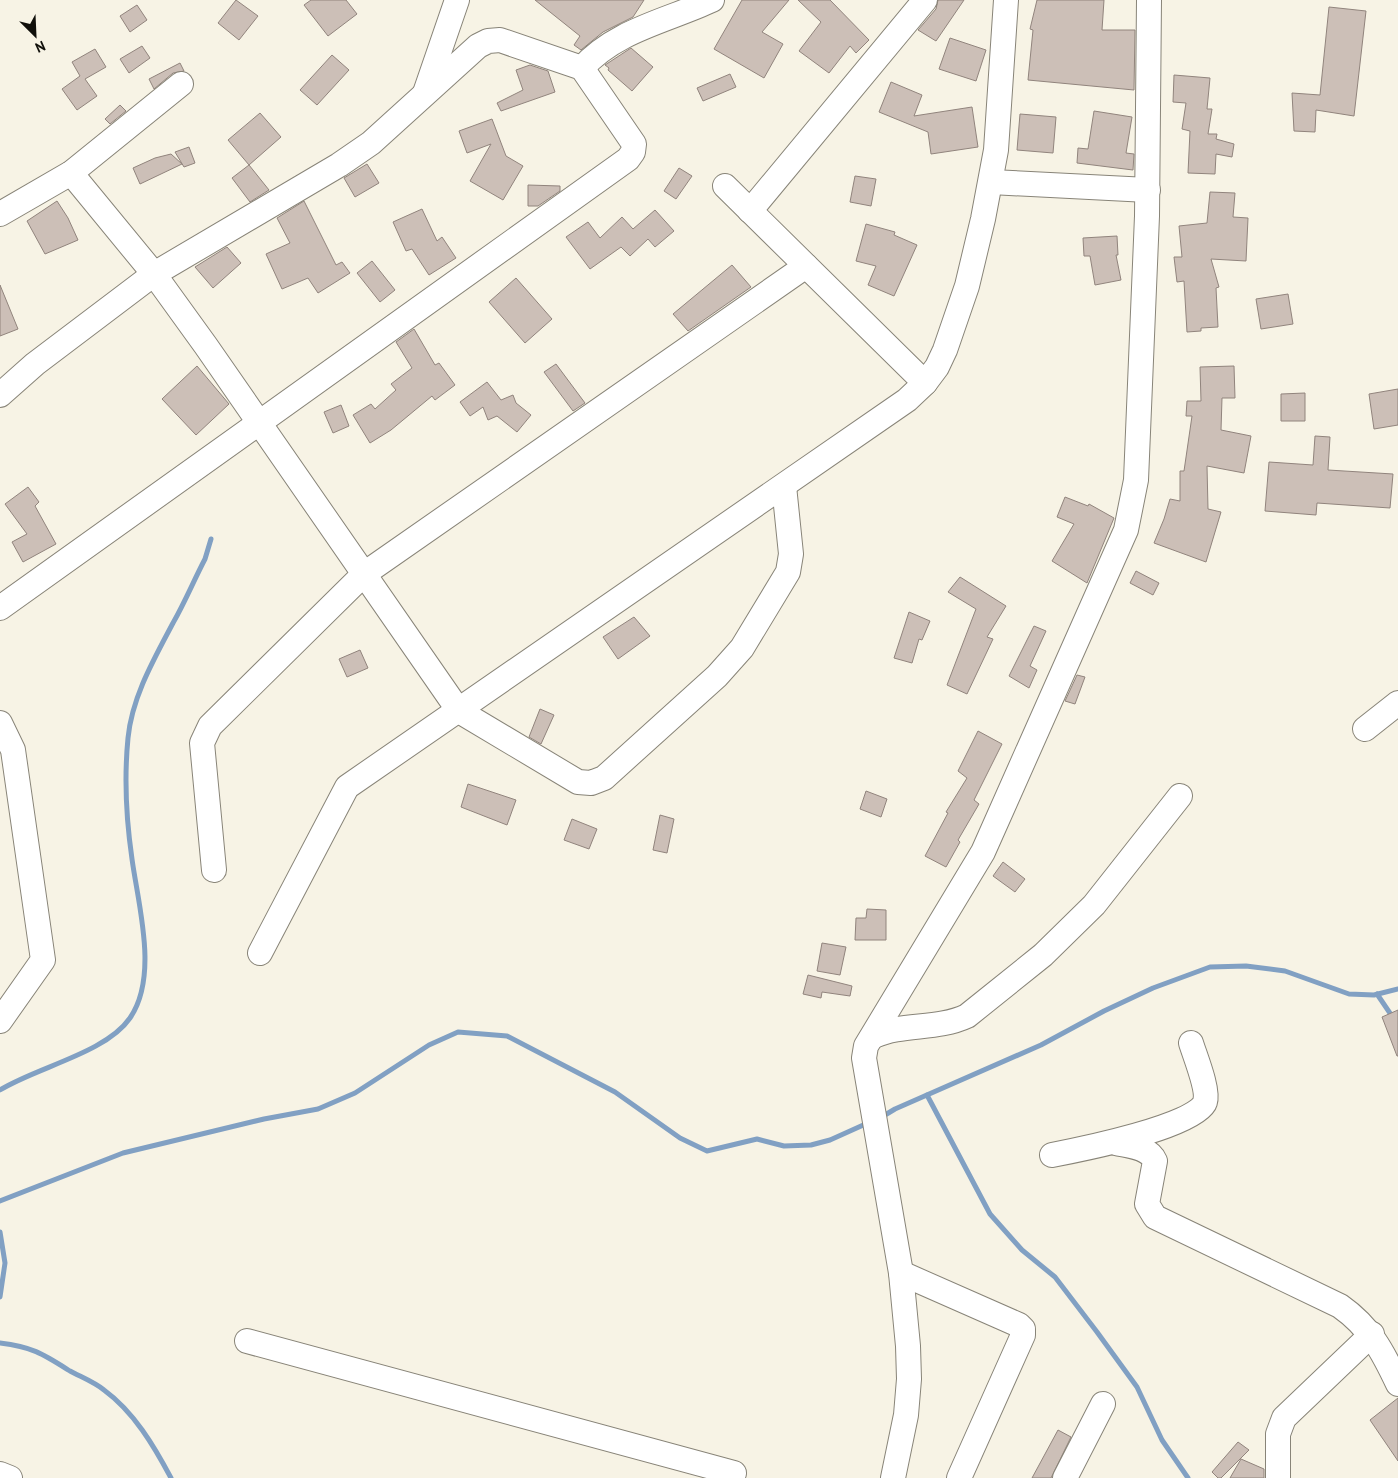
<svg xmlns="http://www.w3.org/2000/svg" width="1398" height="1478" viewBox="0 0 1398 1478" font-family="'PT Sans',sans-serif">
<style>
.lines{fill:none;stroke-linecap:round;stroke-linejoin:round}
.stream{stroke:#81a0c3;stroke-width:5}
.building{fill:#ccbfb7;stroke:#91847d}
.minor-casing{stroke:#888478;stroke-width:26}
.minor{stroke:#fff;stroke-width:24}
</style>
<rect width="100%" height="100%" fill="#f7f3e5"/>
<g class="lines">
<!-- stream -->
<g class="stream">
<path d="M1377,994L1398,1025"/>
<path d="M0,1090C37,1067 106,1053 130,1018C159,976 138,904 132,859C126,818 124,779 128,738C132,697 154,659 173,623C185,602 194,580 205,559L211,539"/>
<path d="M927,1095L990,1214L1022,1250L1055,1277L1097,1332L1137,1387L1162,1440L1188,1478"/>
<path d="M880,1118L895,1109L1041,1045L1104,1011L1153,988L1210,967L1246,966L1285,971L1349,994L1374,995L1398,989"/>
<path d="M0,1201L123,1153L264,1119L318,1109L355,1093L429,1045L458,1032L507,1036L615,1092L680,1138L707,1151L757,1139L784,1146L811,1145L830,1140L870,1122"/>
<path d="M0,1232L5,1263L0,1297"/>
<path d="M0,1343C33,1347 43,1354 70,1371C81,1377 94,1382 104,1390C134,1412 154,1446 171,1478"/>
</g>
</g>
<!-- building -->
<g class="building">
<path d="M236,0L258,16L239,40L218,23Z"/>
<path d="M311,0H346L357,14L328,36L304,5Z"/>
<path d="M535,0H644L633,17L603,32L581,50L574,45L580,36Z"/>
<path d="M742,0H789L762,32L783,44L764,78L714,49Z"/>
<path d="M798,0H830L869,40L856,53L850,46L829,73L799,51L821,22Z"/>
<path d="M938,0H964L936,41L918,30L936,9Z"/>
<path d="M1037,0H1104L1102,30H1135L1134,90L1028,80L1033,30L1030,29Z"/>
<path d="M137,5L147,20L130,32L120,16Z"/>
<path d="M1329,7L1366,11L1354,116L1316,110L1315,132L1294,131L1292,93L1320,95Z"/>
<path d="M950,38L986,50L976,81L939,69Z"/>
<path d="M142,46L150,58L129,73L120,59Z"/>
<path d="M631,48L653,67L632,91L608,70L609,68L605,65Z"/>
<path d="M95,49L106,67L85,79L97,96L77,110L62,89L80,76L72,62Z"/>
<path d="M332,55L349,70L317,105L300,90Z"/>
<path d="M180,63L184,71L173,73L154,89L149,79Z"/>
<path d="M530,65L548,71L555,92L501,111L497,103L523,90L516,70Z"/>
<path d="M730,74L736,87L703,101L697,88Z"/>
<path d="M1174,75L1210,78L1207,109H1212L1208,134H1217L1216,139L1234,144L1232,157L1216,154L1215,174L1188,173L1190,131L1182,129L1186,103L1173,102Z"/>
<path d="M891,82L922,95L914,116L972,107L978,147L931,154L928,132L879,112Z"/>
<path d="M120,105L126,111L110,124L105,119Z"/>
<path d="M1094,111L1132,117L1126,153L1134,154L1133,170L1077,163L1078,148L1088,149Z"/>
<path d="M260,113L281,137L249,165L228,140Z"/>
<path d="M1020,114L1056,117L1053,153L1017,150Z"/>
<path d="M492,119L506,156L523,166L503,200L470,181L491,144L467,153L459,131Z"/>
<path d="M189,147L195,163L184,167L175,152Z"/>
<path d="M171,154L182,164L140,184L133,168L155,158Z"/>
<path d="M367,164L379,183L355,197L344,178Z"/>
<path d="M249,165L269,190L250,202L232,178Z"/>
<path d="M679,168L692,176L676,199L664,191Z"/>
<path d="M855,176L876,179L871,206L850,202Z"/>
<path d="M528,185L560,186V191L538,206H528Z"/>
<path d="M1210,192L1235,193L1233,217L1248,218L1246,261L1211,259L1219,287L1216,288L1218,327L1201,328V331L1187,332L1184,281L1177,282L1174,257H1182L1179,226L1207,223Z"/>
<path d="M57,201L68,218L78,240L45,254L27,221Z"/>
<path d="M304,201L336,265L342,262L350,273L318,293L308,278L282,289L266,254L290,243L277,218Z"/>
<path d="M422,209L437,241L442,237L456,258L429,275L412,249L406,251L393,222Z"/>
<path d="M655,210L674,231L655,247L648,239L630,256L621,247L590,269L566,237L588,222L600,238L622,217L633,229Z"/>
<path d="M866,224L895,232L894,235L917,245L894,296L868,285L876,266L856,261Z"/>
<path d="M1117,236L1118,255H1116L1121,280L1095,285L1090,256H1084L1083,238Z"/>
<path d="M227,247L241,263L213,288L195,267Z"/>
<path d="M372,261L395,290L380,302L357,273Z"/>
<path d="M732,265L751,287L688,331L673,314Z"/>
<path d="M516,278L552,319L525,343L489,302Z"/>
<path d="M0,285L18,329L0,336Z"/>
<path d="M1288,294L1293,324L1261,329L1256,299Z"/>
<path d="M414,329L435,365L439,363L455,385L435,400L432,396L391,430L370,443L353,415L371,404L375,409L396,390L391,384L412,368L396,342Z"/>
<path d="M556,364L585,403L573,411L544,372Z"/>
<path d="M197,366L229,404L196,435L162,399Z"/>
<path d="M1234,366L1235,398H1222L1221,430L1251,436L1244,473L1207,466L1208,509L1221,512L1206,562L1154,543L1164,519L1170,499L1180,501V471H1184L1192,416H1186L1187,401H1201L1200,367Z"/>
<path d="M487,382L501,400L513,395L516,403L531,415L517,432L497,416L488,420L483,407L470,416L460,402Z"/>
<path d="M1398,389V425L1374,429L1369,394Z"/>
<path d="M1305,393V421H1281V394Z"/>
<path d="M341,405L349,426L333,433L324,412Z"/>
<path d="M1315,436L1330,437L1328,470L1393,474L1390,508L1317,503L1316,515L1265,511L1269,462L1313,465Z"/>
<path d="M28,487L39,502L35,506L56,544L23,562L12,542L27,534L5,504Z"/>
<path d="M1065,497L1088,506L1089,504L1114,518L1087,583L1052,561L1074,524L1057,517Z"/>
<path d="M1136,571L1159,583L1153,595L1130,583Z"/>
<path d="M960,577L1006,606L987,637L993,639L967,694L947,685L976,609L948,592Z"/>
<path d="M909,612L930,621L922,640L919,639L912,663L894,658Z"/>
<path d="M634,617L650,636L618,659L603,637Z"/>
<path d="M1034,626L1046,631L1030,666L1037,670L1029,688L1009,676Z"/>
<path d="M360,650L368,668L347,677L339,659Z"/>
<path d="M1077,675L1085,677L1075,704L1065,701Z"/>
<path d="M540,709L554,715L541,744L529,737Z"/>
<path d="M978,731L1002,744L974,800L979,804L958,840L960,842L946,867L925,856L948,813L946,812L967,778L958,771Z"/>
<path d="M468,784L516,800L507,825L461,807Z"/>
<path d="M866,791L887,799L881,817L860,809Z"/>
<path d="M660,815L674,819L667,853L653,850Z"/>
<path d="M572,819L597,829L589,849L564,840Z"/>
<path d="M1003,862L1025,879L1015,892L993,876Z"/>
<path d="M867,909L886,910V940H855L856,918H866Z"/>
<path d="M822,943L846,947L840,975L817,971Z"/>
<path d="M808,975L852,986L850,996L822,992L821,998L803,994Z"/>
<path d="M1398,1010V1056H1397L1382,1017Z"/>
<path d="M1398,1398V1461L1370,1420Z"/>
<path d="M1058,1430L1071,1437L1051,1478H1032Z"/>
<path d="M1238,1442L1249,1450L1221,1478H1218L1212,1472Z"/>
<path d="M1241,1459L1264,1469V1478H1230Z"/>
</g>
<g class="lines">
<!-- minor casing -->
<g class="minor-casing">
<g id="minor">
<path d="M582,68C616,30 667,21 712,0"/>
<path d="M425,93L457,0"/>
<path d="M71,173L154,274L206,346L459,711L578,782L591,783L604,778L717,676L742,648L788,572L791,554L784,486"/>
<path d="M991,182L1148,190"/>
<path d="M725,186L925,383"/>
<path d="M750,211L925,0"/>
<path d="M0,214L71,173L181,84"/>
<path d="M0,395L35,364L154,274L339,165L371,143L478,46L488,41L500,40L582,68L634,144L633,152L628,159L0,608"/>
<path d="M0,723L13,750L43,960L0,1021"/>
<path d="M1365,729L1398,703"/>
<path d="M214,870L202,743L210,726L364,574L806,266"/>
<path d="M260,953L347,787L907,400L925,383L937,367L945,350L967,286L983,219L996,150L1006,0"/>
<path d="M874,1036C903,1023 937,1030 967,1016L1043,955L1094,905L1180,796"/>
<path d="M1116,1143C1129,1146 1149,1147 1155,1161L1147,1204L1155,1217L1340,1306C1370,1327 1383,1352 1398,1384"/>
<path d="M1052,1155C1078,1150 1198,1126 1205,1102C1209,1090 1195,1056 1191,1043"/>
<path d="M901,1273L1019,1325L1023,1329V1335L959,1478"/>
<path d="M247,1341L734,1473L732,1478"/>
<path d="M0,1474L10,1478"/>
<path d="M893,1478L906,1415L909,1379L908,1346L901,1273L864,1058L866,1046L983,852L1126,530L1136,480L1147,216L1149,0"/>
<path d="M1065,1478L1103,1404"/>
<path d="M1278,1478V1434L1284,1418L1372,1334"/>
</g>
</g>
<!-- minor -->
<use href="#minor" class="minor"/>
</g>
<!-- north arrow -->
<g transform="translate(35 35) rotate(156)" stroke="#f7f3e5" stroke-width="4" paint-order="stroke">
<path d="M0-4L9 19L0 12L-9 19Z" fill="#100f0a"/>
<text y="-8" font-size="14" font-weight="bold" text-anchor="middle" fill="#100f0a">N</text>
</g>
</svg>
